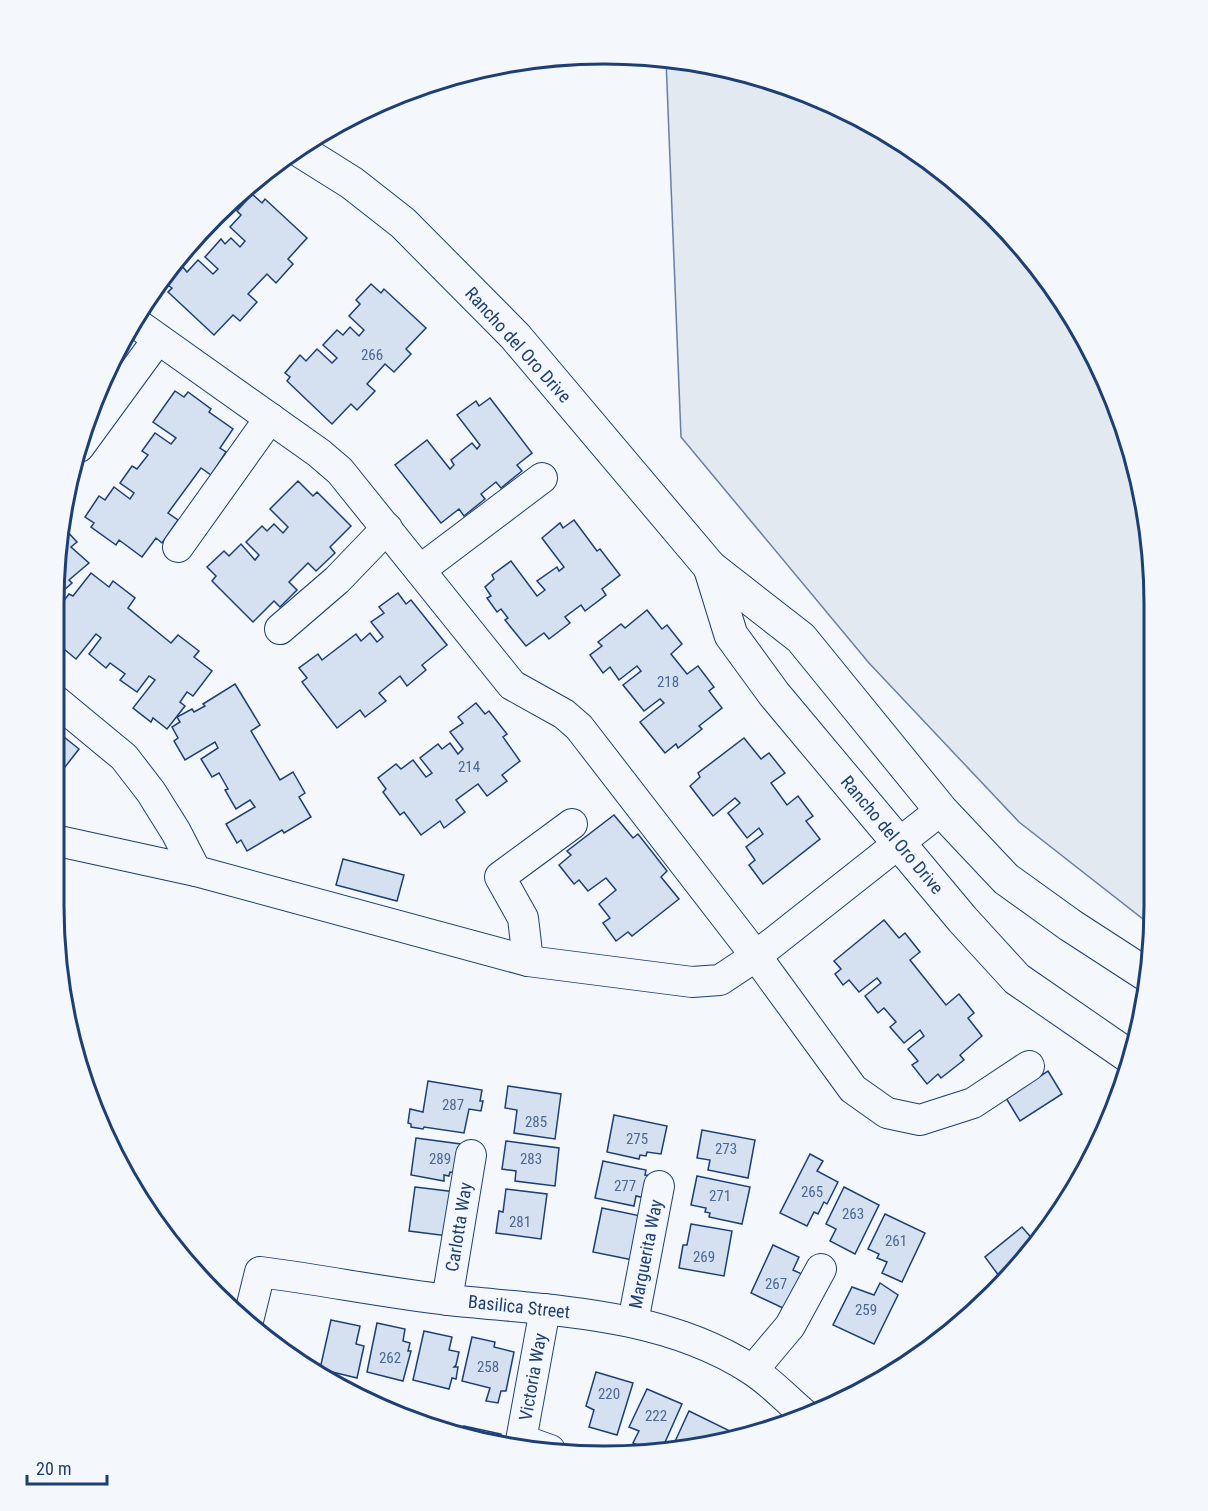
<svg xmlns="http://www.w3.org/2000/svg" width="1208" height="1511" viewBox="0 0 1208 1511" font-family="'Roboto Condensed',sans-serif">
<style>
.green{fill:#e3e9f0;stroke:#687fa3;stroke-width:1.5}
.building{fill:#d5e0f0;stroke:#1d3f73;stroke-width:1.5}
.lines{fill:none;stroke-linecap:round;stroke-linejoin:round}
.minor-casing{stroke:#1d3f73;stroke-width:32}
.major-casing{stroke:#1d3f73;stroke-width:35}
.minor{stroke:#f4f7fb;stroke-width:30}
.major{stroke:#f4f7fb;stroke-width:33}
.labels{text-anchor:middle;stroke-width:4.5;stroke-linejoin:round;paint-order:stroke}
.number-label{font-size:15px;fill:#4b6792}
.street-label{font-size:18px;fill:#1d3f73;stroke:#f4f7fb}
.rim{fill:none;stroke:#1d3f73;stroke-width:3}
</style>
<rect width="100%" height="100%" fill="#f4f7fb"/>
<!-- green -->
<path class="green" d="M666,59L747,73L848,111L939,168L1018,242L1080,329L1135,461L1153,568L1154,907L1152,926L1019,822L869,663L681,437Z"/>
<!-- building -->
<g class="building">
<path d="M252,194L262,203L265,199L307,238L288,259L293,264L276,283L267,274L248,294L257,302L240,321L233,315L214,335L168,292L172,288L166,284L182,266L187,272L198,260L213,274L218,269L205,257L221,239L225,244L231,238L240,247L245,241L230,227L241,215L237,211Z"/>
<path d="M371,284L381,293L384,289L426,328L406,349L411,354L394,372L385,364L367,384L375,391L357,410L351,404L332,424L287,381L290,377L285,373L300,355L306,361L317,349L332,363L337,358L323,345L337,330L343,335L350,327L359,336L364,330L349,316L360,304L356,300Z"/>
<path d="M175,391L184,397L188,392L211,409L209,412L233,429L220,448L226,452L211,475L201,468L168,513L178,520L162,543L156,538L142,557L119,540L116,545L91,527L94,523L85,517L99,496L105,500L114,487L130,499L134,493L120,483L132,466L137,469L148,455L142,451L155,433L171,444L176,438L153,422Z"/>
<path d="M490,398L532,453L517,465L522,471L501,488L496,482L481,494L485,499L464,516L459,509L441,523L395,465L427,440L450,469L454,465L451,460L472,443L477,449L480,445L457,415L476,401L479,406Z"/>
<path d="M298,481L313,496L317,492L351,526L330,547L335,553L316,571L308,563L289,582L297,590L280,607L274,601L253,622L212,581L216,576L207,567L224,551L229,556L241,544L255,560L259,555L246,542L262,526L267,531L274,524L283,533L288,527L270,509Z"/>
<path d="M574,520L597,551L600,549L620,575L602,589L606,595L585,611L581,605L565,617L570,623L549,639L544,633L526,646L505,620L508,618L501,609L497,612L487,598L491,596L485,587L494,579L492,575L511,561L537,596L545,590L537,581L557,567L559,571L564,567L542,538L560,523L563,528Z"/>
<path d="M63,527L77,542L71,547L89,563L69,580L72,583L55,598V568Z"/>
<path d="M91,573L109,587L113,581L135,598L128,608L171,643L178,635L199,651L194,657L212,671L193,696L187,692L180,702L185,706L167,729L153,718L151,722L133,708L155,680L149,676L137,692L120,680L125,674L110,663L106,668L89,654L101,638L96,634L76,659L59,645L64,639L55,632V612L69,594L73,596Z"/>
<path d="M398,593L406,604L411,600L447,645L422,665L426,670L407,686L400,676L379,693L386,701L365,717L360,710L337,728L302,682L307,678L299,668L318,654L322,660L356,634L361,641L370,633L377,642L383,637L371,622L384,613L379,607Z"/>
<path d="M647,610L662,629L667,625L682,644L671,654L687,674L698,666L714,687L709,691L722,708L699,726L702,729L678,748L676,744L665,753L640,722L664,703L660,699L644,711L623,685L641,671L637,666L619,680L610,667L603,673L590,655L602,646L598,642L621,624L625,628Z"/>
<path d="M235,684L260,725L251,731L280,780L293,772L305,793L299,797L311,817L284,833L282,830L247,851L241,840L237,843L226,824L255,807L250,800L236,809L225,790L228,789L219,773L212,777L201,759L218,748L215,742L185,760L174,741L178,738L172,727L180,722L177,717L192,709L194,712L205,706L203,704Z"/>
<path d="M476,703L485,714L489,711L507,734L503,737L520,761L502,775L507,781L487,796L478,784L456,800L465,812L444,828L440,821L421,835L404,812L400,815L383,792L386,789L378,778L396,764L401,769L413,760L426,777L432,773L420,758L438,744L442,749L450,743L458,754L463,749L450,732L463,723L458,717Z"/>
<path d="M59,733L79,749L65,767L55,759V739Z"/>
<path d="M744,738L761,759L769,753L785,773L771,783L787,805L798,796L813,816L806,821L820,839L763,884L749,865L755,860L746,847L763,834L759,828L747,838L728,813L740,803L735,798L713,816L690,786L700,777L698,773Z"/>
<path d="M614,815L633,838L638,834L667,871L661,877L679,899L632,936L628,932L616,941L603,923L610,918L599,904L616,890L606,878L588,891L579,880L574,884L559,865L571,855L567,851Z"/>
<path d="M343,859L404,875L397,901L336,885Z"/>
<path d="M884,920L899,938L905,933L920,952L910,960L946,1005L959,994L974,1013L968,1018L982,1036L960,1055L964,1060L941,1078L938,1074L927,1084L912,1065L918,1061L908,1049L924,1036L920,1030L904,1043L890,1027L896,1022L884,1008L878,1013L865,996L881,983L877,978L859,992L849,980L843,985L835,974L841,969L834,961Z"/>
<path d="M1048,1071L1062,1094L1020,1121L1006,1098Z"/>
<path d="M428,1081L482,1090L480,1101H483L481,1111L469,1109L464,1133L424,1127L423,1129L411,1127V1124L408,1123L410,1109L423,1112Z"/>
<path d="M508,1086L561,1094L555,1139L514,1133L517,1110L505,1108Z"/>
<path d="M614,1115L667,1126L661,1154L647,1152L646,1156L640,1155L639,1159L607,1152Z"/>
<path d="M702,1130L755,1140L748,1178L708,1170L710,1160L697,1158Z"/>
<path d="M416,1138L468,1145L464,1174L450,1172L449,1176L444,1175V1181L411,1175Z"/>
<path d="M506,1141L559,1148L555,1186L515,1181L516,1171L502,1169Z"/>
<path d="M810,1154L823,1161L817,1171L838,1182L827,1204L824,1202L818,1214L814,1212L807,1226L780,1213Z"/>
<path d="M603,1161L646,1170L645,1175L654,1176L649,1199L636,1196L634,1206L595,1198Z"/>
<path d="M697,1176L750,1187L742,1224L709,1217L710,1213L705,1212L706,1208L691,1205Z"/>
<path d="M415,1187L456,1192V1237L409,1231Z"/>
<path d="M844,1187L879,1205L855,1254L830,1241L836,1229L826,1224Z"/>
<path d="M506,1189L547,1194L541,1239L496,1233L499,1211L503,1212Z"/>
<path d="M602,1208L641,1216L638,1261L593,1252Z"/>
<path d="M885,1214L925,1233L902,1282L882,1273L887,1262L877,1258L879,1254L868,1249Z"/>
<path d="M691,1224L732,1231L724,1276L679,1268L683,1245H687Z"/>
<path d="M1022,1227L1035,1242L1002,1280L985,1257Z"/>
<path d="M773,1245L799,1257L793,1270L802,1274L785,1309L751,1293Z"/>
<path d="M880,1283L898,1295L874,1344L833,1325L852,1287L874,1295Z"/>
<path d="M331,1320L360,1326L356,1344L364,1346L357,1378L320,1369Z"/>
<path d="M377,1323L405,1329L403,1341L410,1343L408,1351H411L403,1381L367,1372Z"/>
<path d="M424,1331L452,1337L449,1350L459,1352L456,1365L454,1367H458L456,1379L452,1378L449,1389L413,1380Z"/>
<path d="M472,1337L495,1342L494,1347L514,1352L506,1391H501L498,1403L486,1401L490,1388L462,1381Z"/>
<path d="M596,1372L633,1383L617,1435L589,1427L594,1410L586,1406Z"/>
<path d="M647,1389L682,1404L662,1449L651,1451L633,1443L639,1431L629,1427Z"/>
<path d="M689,1411L730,1431L726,1441L672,1448Z"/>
<path d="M464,1426L501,1434L499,1443L461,1438Z"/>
</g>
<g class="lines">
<!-- minor casing -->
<g class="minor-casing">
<g id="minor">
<path d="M133,321L319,453L340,471L512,685L564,714L579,727L756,956L853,1089L887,1113L920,1120L973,1103L1029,1066"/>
<path d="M79,447L158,339"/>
<path d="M178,547L270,418"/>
<path d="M420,570L542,478"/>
<path d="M280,629L337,580L387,528"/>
<path d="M55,700L124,757L151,792L176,832L196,871L528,961L692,982L720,980L756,956L941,810"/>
<path d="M54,840L196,871"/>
<path d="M528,961L523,918L500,877L572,824"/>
<path d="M447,1300L471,1155"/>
<path d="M248,1321L260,1272C323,1280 386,1293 449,1300C552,1311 663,1312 752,1370C771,1382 787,1400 804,1414"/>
<path d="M633,1322L659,1186"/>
<path d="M753,1370L790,1326L821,1269"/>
<path d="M522,1440L550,1450"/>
<path d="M520,1446L545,1309"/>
</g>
</g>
<!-- major casing -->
<g class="major-casing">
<g id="major">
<path d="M301,151L352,183L403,223L515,336L710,567L801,638L941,810L1006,879L1070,925L1147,975"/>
<path d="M710,567L731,635L774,694L963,920L1017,979L1130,1057"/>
</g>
</g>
<!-- minor -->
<use href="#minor" class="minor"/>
<!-- major -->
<use href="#major" class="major"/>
</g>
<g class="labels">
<!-- number labels -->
<g class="number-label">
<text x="372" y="360">266</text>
<text x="668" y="687">218</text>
<text x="469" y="772">214</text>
<text x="453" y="1110">287</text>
<text x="536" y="1127">285</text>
<text x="637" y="1144">275</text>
<text x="726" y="1154">273</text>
<text x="440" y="1164">289</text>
<text x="531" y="1164">283</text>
<text x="625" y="1191">277</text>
<text x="812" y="1197">265</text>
<text x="720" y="1201">271</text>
<text x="853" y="1219">263</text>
<text x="520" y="1227">281</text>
<text x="896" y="1246">261</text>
<text x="704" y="1262">269</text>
<text x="776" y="1289">267</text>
<text x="866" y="1315">259</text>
<text x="390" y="1363">262</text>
<text x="488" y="1372">258</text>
<text x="609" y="1399">220</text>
<text x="656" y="1421">222</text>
</g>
<!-- street labels -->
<g class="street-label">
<text transform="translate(518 345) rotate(48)" y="6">Rancho del Oro Drive</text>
<text transform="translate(892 835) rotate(50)" y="6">Rancho del Oro Drive</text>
<text transform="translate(459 1227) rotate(-81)" y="6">Carlotta Way</text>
<text transform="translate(646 1254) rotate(-79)" y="6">Marguerita Way</text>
<text transform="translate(519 1307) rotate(6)" y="6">Basilica Street</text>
<text transform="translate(533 1377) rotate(-80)" y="6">Victoria Way</text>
</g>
</g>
<!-- crop -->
<path d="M0 0H1208V1511H0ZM604 64H604A540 540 0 0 1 1144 604V906A540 540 0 0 1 604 1446H604A540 540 0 0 1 64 906V604A540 540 0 0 1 604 64Z" fill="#f4f7fb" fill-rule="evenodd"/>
<path class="rim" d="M604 64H604A540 540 0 0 1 1144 604V906A540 540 0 0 1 604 1446H604A540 540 0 0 1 64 906V604A540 540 0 0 1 604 64Z"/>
<!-- scale -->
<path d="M27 1475v9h80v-9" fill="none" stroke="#1d3f73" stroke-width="3"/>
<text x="36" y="1475" font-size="18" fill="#1d3f73" stroke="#f4f7fb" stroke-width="4.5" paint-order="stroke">20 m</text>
</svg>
